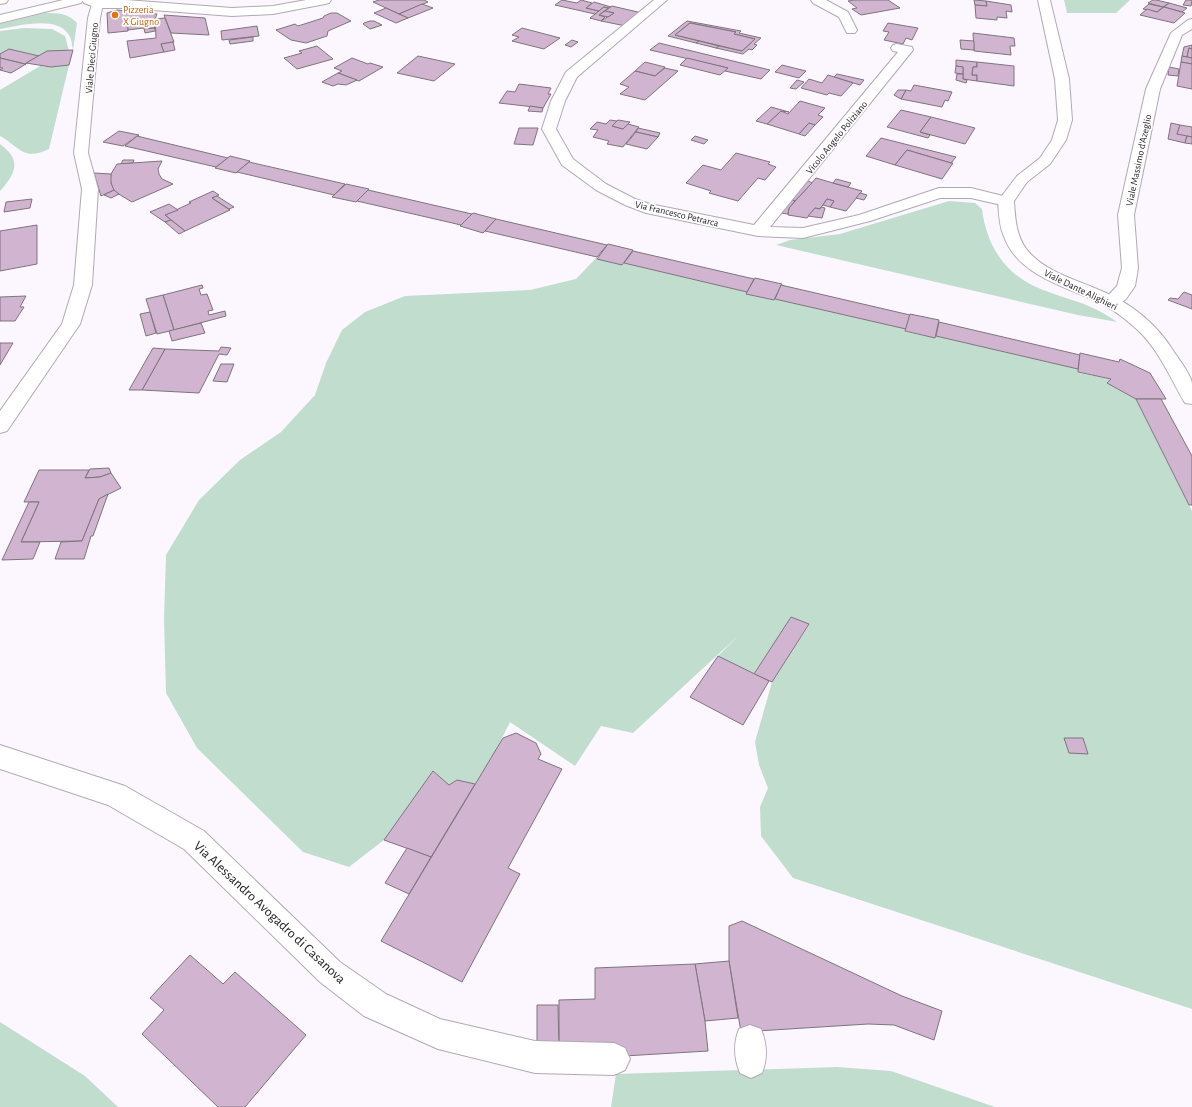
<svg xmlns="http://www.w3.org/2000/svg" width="1192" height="1107" viewBox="0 0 1192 1107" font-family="'Alegreya Sans',sans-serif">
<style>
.green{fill:#c0ddce}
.building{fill:#d1b4d0;stroke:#7e747d}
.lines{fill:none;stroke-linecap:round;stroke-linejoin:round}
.pedestrian-casing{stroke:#b0a9b3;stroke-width:2}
.minor-casing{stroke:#b0a9b3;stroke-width:2}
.tertiary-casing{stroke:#b0a9b3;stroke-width:2}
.secondary-casing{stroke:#b0a9b3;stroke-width:2}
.pedestrian{fill:#fff;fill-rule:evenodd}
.minor{fill:#fff;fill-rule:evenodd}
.tertiary{fill:#fff;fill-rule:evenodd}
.secondary{fill:#fff;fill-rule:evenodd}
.food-dot{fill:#e8710a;stroke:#fff;stroke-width:1.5}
.labels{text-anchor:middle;stroke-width:3.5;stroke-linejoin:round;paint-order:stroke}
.far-food-label{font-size:10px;fill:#c56008;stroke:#fff;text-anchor:start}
.far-street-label{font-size:10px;fill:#242125;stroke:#fff}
.near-street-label{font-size:14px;fill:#242125;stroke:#fff}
</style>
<rect width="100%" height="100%" fill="#fcf7fe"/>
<!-- green -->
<g class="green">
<path d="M1064,0H1130L1116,13H1067Z"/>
<path d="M45,13C58,13 68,13 77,23L73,50C72,46 72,39 69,35C57,15 18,26 0,29V24Z"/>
<path d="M24,28L52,29L65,36L69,51L39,56L0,54V31Z"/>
<path d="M69,65L49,149C23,161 21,148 0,136V90L40,66L51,67Z"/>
<path d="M0,144C22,160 16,173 0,191Z"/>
<path d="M949,201L975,203L982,209C986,242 1002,271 1034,286C1055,296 1079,300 1099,311C1106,314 1111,318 1117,322L1078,315L776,245L790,240L840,234Z"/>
<path d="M597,257V259L622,265L624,263L747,292L746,294L773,300L775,299L906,329V332L935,338L936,336L1078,369V373L1111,379L1107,383L1136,399L1192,511V1009L793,878L761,836L760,807L768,788L759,765L755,742L772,682L809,625L791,617L754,674L718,656L738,636L633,733L601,726L575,766L510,722L496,750L475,784L457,780L449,785L433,771L384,840L349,867L303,852L197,748L166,693L164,619L166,555L199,500L240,460L281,432L315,395L326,363L342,330L365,312L405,296L530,290L576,279Z"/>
<path d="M0,1022L85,1076L118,1107H0Z"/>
<path d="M837,1067L891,1071L995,1107H611L616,1074Z"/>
</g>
<!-- building -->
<g class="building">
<path d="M379,0H424L428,2L399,14L373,2Z"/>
<path d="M562,0L577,3L581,0L592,3L586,8L599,11L595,14L555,5Z"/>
<path d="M854,0H888L900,8L861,15L852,9L857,8L848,1Z"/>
<path d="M974,0L986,1L987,6L975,5Z"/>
<path d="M1153,0H1156L1169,3L1163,7L1148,3Z"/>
<path d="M1186,0H1192L1191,6L1183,5Z"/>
<path d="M986,1L1011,5L1012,12L1006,11L1007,18L997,17V20L976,18L975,5L987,6Z"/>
<path d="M594,2L611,7L608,8L604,7L599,11L586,8Z"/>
<path d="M1169,3L1187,8L1182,12L1164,7Z"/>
<path d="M422,4L433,8L408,18L399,14Z"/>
<path d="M1149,4L1163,7L1157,12L1143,9Z"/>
<path d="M612,6L642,13L626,26L601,21L614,13L605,11Z"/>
<path d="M604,7L608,8L599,15L605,17L601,21L590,18Z"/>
<path d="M1164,7L1185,13L1174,23L1140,15L1147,9L1157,12Z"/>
<path d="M386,8L399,14L408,18L396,23L374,13Z"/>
<path d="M117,10L157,14L155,19V28L144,29L143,22H137L134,24L128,25V31L108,33L107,13Z"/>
<path d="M605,11L614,13L608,17L599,15Z"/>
<path d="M331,13H337L351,21L328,31L327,36L306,43L291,40L276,30L295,24L298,26L323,18L324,16Z"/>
<path d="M164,15L205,18L209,35L171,33Z"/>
<path d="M165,18L174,42L161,44L164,52L130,58L127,41L156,38L155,19Z"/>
<path d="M370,21H374L382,25L370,29L363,24L364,23Z"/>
<path d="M687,21L741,31L739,33L761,38L754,44L757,45L752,50L749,49L743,54L716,48L719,46L742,51L755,39L734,34L736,32L690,23L675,35L699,41L696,43L668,36Z"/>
<path d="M137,22H143L144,28L128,30V25L134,24Z"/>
<path d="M690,23L736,32L734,34L755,39L742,51L675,35Z"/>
<path d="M888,23L918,28L912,40L906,38L903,44L884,40L889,32L883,31Z"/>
<path d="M257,26L259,36L222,40L221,31Z"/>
<path d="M155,28V31L145,33L144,29Z"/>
<path d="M522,28L560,38L544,49L512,41L519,37L512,35Z"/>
<path d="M973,33L1014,38L1015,46H1010L1011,55L974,51Z"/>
<path d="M253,37V41L230,44L229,40Z"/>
<path d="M572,40L578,42L571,47L565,45Z"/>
<path d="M960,40L974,41V50L961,49Z"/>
<path d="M699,41L719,46L716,48L696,43Z"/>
<path d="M173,42L175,50L164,52L161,44Z"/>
<path d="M659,43L770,70L761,79L725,71L728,68L650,50Z"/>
<path d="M1192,45V49L1189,48L1187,57L1182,56L1184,47Z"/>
<path d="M317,46L333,59L297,69L284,58L302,53L299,51Z"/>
<path d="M1189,48L1192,49V58L1187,57Z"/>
<path d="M9,49L39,56L25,64L0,58V54Z"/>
<path d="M73,50L69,65L51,67L26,63L47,51Z"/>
<path d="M418,56L455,64L434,81L397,73Z"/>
<path d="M1182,56L1192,58V64L1181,62Z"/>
<path d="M0,58L25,64H26L11,73L0,70L3,68H0Z"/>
<path d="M352,58L368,64L370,63L383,67L359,81L338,73L342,71L334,68Z"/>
<path d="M687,58L728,68L720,75L680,65Z"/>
<path d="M956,60L977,62V67H973L972,75H977V81L963,79V67L956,66Z"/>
<path d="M645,62L665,67L655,76L635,71Z"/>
<path d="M977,62L1014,66V86L977,81V75H972L973,67H977Z"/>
<path d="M1181,62L1192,64V89L1177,86Z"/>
<path d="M782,65L806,71L799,78L775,72Z"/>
<path d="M956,66L963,67V74L955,73Z"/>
<path d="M1169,67L1179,69L1178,76L1168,75Z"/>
<path d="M665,68L678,71L645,100L620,94L629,87L620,84L635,71L655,76Z"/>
<path d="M338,73L357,80L346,85L338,84L333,86L322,82Z"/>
<path d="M837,74L864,80L860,85L834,77Z"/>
<path d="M957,74H963V79L967,80L966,83L956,80Z"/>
<path d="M828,75L853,83L841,96L829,93L827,95L801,88L809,79L822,83Z"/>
<path d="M797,80L804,82L796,89L790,88Z"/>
<path d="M519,84L551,88L548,94H551L543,108L499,103L507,91L515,92Z"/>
<path d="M914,85L952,92L948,101L945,100L942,107L901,99L906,90L911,91Z"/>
<path d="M898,90H906L901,99L894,95Z"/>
<path d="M800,101L825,108L818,115L823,117L815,125L809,123L799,134L767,124L781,111L788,114Z"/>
<path d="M530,106L543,108L542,112L528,111Z"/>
<path d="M771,107L789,112L781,111L767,124L756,121Z"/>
<path d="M901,110L931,117L920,132L930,135L928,138L887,127Z"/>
<path d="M931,117L975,128L965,144L920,132Z"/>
<path d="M610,120L617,121L612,126L623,129L628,124L639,127L623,147L607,144L609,141L593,137L598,130L590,129L597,122L606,124Z"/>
<path d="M618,120L630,122L623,129L612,126Z"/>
<path d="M809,123L815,125L805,136L799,134Z"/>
<path d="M1171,123L1180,125L1177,134L1187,135L1185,143L1168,139Z"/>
<path d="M1180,125L1192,127V137L1177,134Z"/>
<path d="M519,128H538L533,145L514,144Z"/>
<path d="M638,128L660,133L658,137L636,132Z"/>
<path d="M119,131L139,135L123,146L103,142Z"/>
<path d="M636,132L658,137L647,149L626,144Z"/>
<path d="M137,136L228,158L216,167L125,146Z"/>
<path d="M695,136L708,140L704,144L691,140Z"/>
<path d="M1187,136L1192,137V144L1185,143Z"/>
<path d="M881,138L956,157L951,163L907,150L895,165L866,156Z"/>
<path d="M907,150L951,163H953L942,179L895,165Z"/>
<path d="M736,153L770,162L768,164L776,167L765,180L758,178L738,201L709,193L711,191L686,183L703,165L721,170Z"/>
<path d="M230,156L250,161L236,173L215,168Z"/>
<path d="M123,160H134L133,163L121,164Z"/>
<path d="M162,161L158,169L159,174L162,179L173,184L132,202L117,193L112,188L110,179L111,174L117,164Z"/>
<path d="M249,162L345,184L334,195L237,172Z"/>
<path d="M94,173L111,174V183L114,190L101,196Z"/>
<path d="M816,178L833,183L862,191L846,211L830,207L834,201L827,199L820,209L815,208L807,218L788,215L789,208Z"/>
<path d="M805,179L812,183L795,201L790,199Z"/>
<path d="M836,179L851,183L848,187L833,183Z"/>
<path d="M346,184L369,189L356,202L332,197Z"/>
<path d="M114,190L119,194L111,198L104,195Z"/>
<path d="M368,190L472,214L461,225L357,201Z"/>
<path d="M213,191L219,195L212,198L230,210L185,231L165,215L191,203L189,202Z"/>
<path d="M860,193L867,195L864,200L856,198Z"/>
<path d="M217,196L234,207L229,209L212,198Z"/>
<path d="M32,199L30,208L4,212L6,202Z"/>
<path d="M790,199L795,201L789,208L788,214L780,213Z"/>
<path d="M827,199L834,201L830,207L823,205Z"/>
<path d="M169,204L178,210L165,215L171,220L165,222L150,212Z"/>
<path d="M821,207L825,208L822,218L808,216L815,208L820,209Z"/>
<path d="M473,213L496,219L483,233L460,226Z"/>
<path d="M496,219L607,245L597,257L485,231Z"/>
<path d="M171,220L185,231L179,234L165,222Z"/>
<path d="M37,225V264L0,271V231Z"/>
<path d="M608,244L633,250L622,265L597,259Z"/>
<path d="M633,251L754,279L747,292L624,263Z"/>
<path d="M755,278L782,284L774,300L746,294Z"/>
<path d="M202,285L203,288L199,289L201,295L207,294L213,310L208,311L209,315L225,311L226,316L174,330L163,295Z"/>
<path d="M781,285L910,315L906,329L775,299Z"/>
<path d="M1184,292L1192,295V309L1168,300L1170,298L1178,299Z"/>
<path d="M163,295L174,330L157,334L146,299Z"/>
<path d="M26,296L20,307H24L15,321H0V297Z"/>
<path d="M150,312L156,333L146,336L140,314Z"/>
<path d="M910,314L939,320L935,338L905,331Z"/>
<path d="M939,322L1080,355L1078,369L936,336Z"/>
<path d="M201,323L205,333L172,341L169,331Z"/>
<path d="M0,343H13L0,365Z"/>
<path d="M221,347L231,348L227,355L219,354L199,393L142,390L165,349L219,351Z"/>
<path d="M153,348L165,349L142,390H129Z"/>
<path d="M1080,353L1119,362L1120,359L1150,373L1166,399H1136L1107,383L1111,379L1078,372Z"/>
<path d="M221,364H234L227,382L213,381Z"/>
<path d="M1136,399H1161L1192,456V505H1189Z"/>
<path d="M109,468L111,473L100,477L85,478L90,469Z"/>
<path d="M39,470H89L85,478L100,477L111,473L121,488L99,499L82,541L21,542L39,502H24Z"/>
<path d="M108,494L93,536H91L84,559H55L61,542L82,541L99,499Z"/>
<path d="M29,502H39L21,542H40L33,559L2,560Z"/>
<path d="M791,617L809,624L772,682L754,674Z"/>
<path d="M718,656L769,681L743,725L690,697Z"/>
<path d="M516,733L536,743L541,754L538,759L562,769L508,868L520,874L462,982L381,941L503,738Z"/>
<path d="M1064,738H1083L1088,754L1069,753Z"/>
<path d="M433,771L449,785L457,780L475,784L431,857L384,840Z"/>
<path d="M407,848L431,857L409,894L385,883Z"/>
<path d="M742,921L902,996L942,1011L934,1040L894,1025L868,1024L741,1032L729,961V926Z"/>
<path d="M190,955L223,984L235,972L306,1035L245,1107H218L142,1034L164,1010L150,998Z"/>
<path d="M729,961L738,1018L705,1021L695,964Z"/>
<path d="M695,964L705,1021L708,1051L607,1057L559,1050V1000L595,999V968Z"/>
<path d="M537,1005H558L559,1050L537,1048Z"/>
</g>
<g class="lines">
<!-- pedestrian casing -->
<g class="pedestrian-casing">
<path id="pedestrian" d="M750,1025L761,1029C767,1044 768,1058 762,1073L751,1078L740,1073C734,1058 733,1044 739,1029Z"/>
</g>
<!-- minor casing -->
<g class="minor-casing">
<g id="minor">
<path d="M97,0L101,1L103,4L100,18L88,153L98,189L92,285L80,324L7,431L0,433V411L62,324L74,285L82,189L74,153L88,18L93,1Z"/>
<path d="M654,0H667L577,77L565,101L556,129L573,159L606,184L635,199L650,204L754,225L898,52L893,51L891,48L893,45L897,44L912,47L913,50L770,227L803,228L859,215L939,188H971L1011,198L1014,201L1011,204L1006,206L971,198H940L870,221L803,238L758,236L646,213L625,205L596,190L562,165L542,129L551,101L566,72Z"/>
<path d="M811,0H826L848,12L857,30L855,33H847L839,17L813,3Z"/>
<path d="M1192,19V29L1182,35L1160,89L1134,215L1138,268L1135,286L1126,299L1117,306L1111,307L1105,306L1102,302L1117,286L1122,268L1118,215L1146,89L1171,33L1188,20Z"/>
<path d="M0,745L125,786L204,831L340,962L386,994L440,1019L535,1041L614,1043L625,1048L630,1059L625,1070L614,1075L535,1073L438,1049L364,1016L320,982L184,849L108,805L0,769Z"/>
</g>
</g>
<!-- tertiary casing -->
<g class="tertiary-casing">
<path id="tertiary" d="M63,0H83L81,3L0,23V15Z"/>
</g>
<!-- secondary casing -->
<g class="secondary-casing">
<g id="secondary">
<path d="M0,0H8L6,3L0,4Z"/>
<path d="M82,0H126L232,8L273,6L306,0H331L329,3L325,4L273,14L232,16L126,8H97L84,3Z"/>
<path d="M1038,0H1050L1069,79L1072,120L1066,140L1050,164L1027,182L1014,201C1015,218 1016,236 1027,250C1046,273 1078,280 1104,292C1133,305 1157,324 1174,352C1179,359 1191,375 1192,383C1192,390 1192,398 1192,404L1185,403C1169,376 1157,345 1132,325C1120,314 1106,305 1091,299C1058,284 1016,273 1003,234C999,224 999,212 998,201L1017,176L1040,158L1052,140L1058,120L1055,79Z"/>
</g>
</g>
<!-- pedestrian -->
<use href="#pedestrian" class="pedestrian"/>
<!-- minor -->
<use href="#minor" class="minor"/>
<!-- tertiary -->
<use href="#tertiary" class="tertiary"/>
<!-- secondary -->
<use href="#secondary" class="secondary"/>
</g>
<!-- markers -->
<circle class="food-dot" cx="115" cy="15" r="4"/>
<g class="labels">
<!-- far-food labels -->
<g class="far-food-label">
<text x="123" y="13">Pizzeria<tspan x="123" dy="12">X Giugno</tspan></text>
</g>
<!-- far-street labels -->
<g class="far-street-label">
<text transform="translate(91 58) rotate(-85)" y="4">Viale Dieci Giugno</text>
<text transform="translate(836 137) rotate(-51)" y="4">Vicolo Angelo Poliziano</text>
<text transform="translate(1138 160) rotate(-78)" y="4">Viale Massimo d'Azeglio</text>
<text transform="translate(677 213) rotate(13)" y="4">Via Francesco Petrarca</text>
<text transform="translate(1081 289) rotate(26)" y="4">Viale Dante Alighieri</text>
</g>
<!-- near-street labels -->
<g class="near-street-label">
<text transform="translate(270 912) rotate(43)" y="5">Via Alessandro Avogadro di Casanova</text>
</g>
</g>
</svg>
